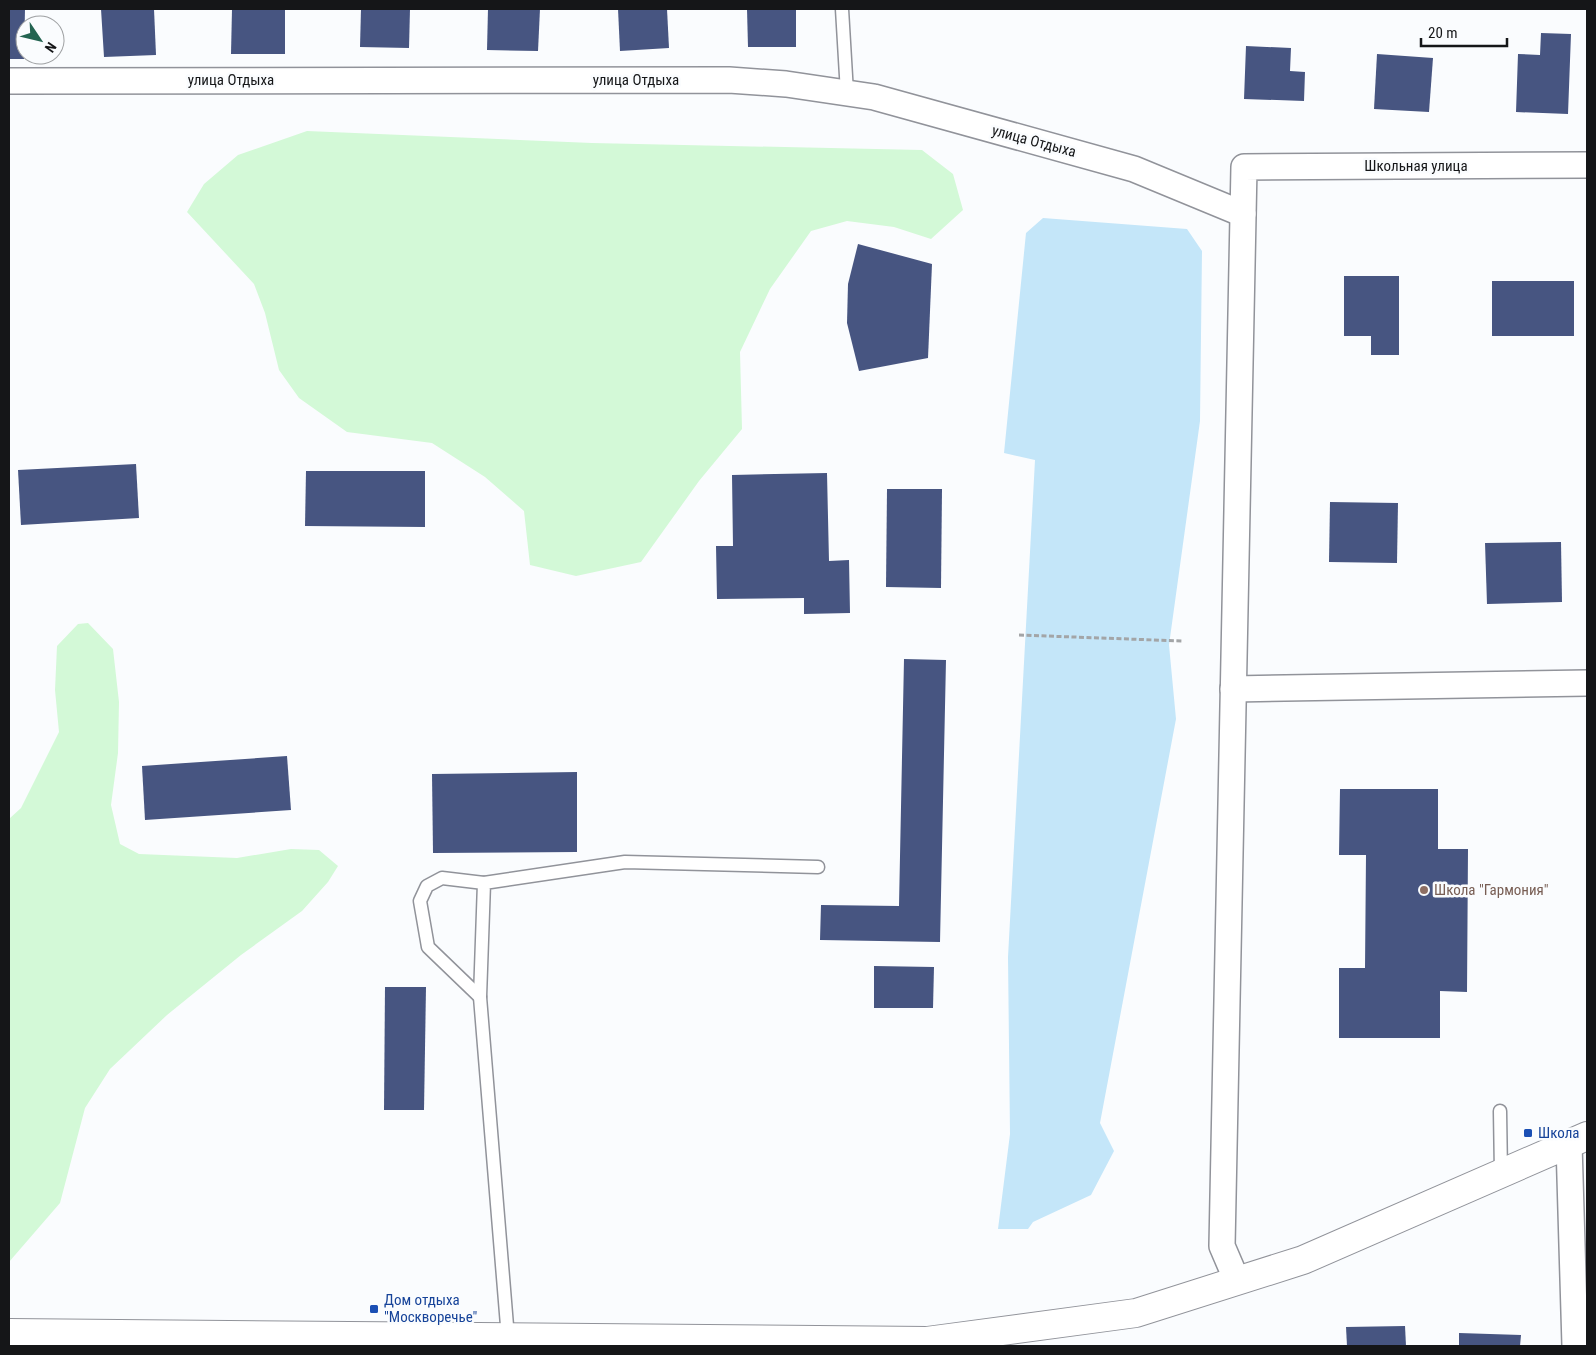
<svg xmlns="http://www.w3.org/2000/svg" width="1596" height="1355" viewBox="0 0 1596 1355" font-family="'Roboto Condensed',sans-serif">
<style>
.green{fill:#d3f9d7}
.water{fill:#c4e6f9}
.building{fill:#475581}
.lines{fill:none;stroke-linecap:round;stroke-linejoin:round}
.service-casing{stroke:#91939a;stroke-width:15}
.minor-casing{stroke:#91939a;stroke-width:28}
.secondary-casing{stroke:#91939a;stroke-width:30}
.path{stroke:#a3a5a7;stroke-width:3;stroke-dasharray:5 2.5;stroke-linecap:butt}
.service{stroke:#fff;stroke-width:12}
.minor{stroke:#fff;stroke-width:25}
.secondary{stroke:#fff;stroke-width:28}
.education-dot{fill:#8d6e63;stroke:#fafcfe;stroke-width:2}
.transit-dot{fill:#1a4fb4;stroke:#fafcfe;stroke-width:2}
.labels{text-anchor:middle;stroke-width:5;stroke-linejoin:round;paint-order:stroke}
.street-label{font-size:15px;fill:#151618;stroke:#fafcfe}
.education-label{font-size:15px;fill:#785e54;stroke:#fafcfe;text-anchor:start}
.transit-label{font-size:15px;fill:#164399;stroke:#fafcfe;text-anchor:start}
</style>
<rect width="100%" height="100%" fill="#fafcfe"/>
<!-- green -->
<g class="green">
<path d="M307,131L592,143L922,150L953,174L963,210L931,239L894,227L847,221L811,231L770,289L740,352L742,429L699,481L641,562L576,576L530,565L524,511L485,477L432,443L347,432L299,398L279,370L265,313L254,284L187,212L204,184L238,155Z"/>
<path d="M88,623L113,649L119,702L118,753L111,805L120,844L139,854L237,858L291,849L319,850L338,866L328,882L302,911L241,955L167,1015L110,1069L85,1108L60,1203L9,1262V819L21,808L59,732L55,690L57,646L78,624Z"/>
</g>
<!-- water -->
<path class="water" d="M1043,218L1187,229L1202,251L1200,421L1169,645L1176,719L1100,1123L1114,1151L1091,1195L1033,1222L1028,1229H998L1010,1134L1008,957L1035,460L1004,453L1026,233Z"/>
<!-- building -->
<g class="building">
<path d="M9,9H25L24,59H9Z"/>
<path d="M101,9H154L156,55L104,57Z"/>
<path d="M232,9H285V54H231Z"/>
<path d="M361,9H410L409,48L360,47Z"/>
<path d="M488,9H540L538,51L487,50Z"/>
<path d="M618,9H667L669,48L620,51Z"/>
<path d="M747,9H796V47H748Z"/>
<path d="M1541,33L1571,34L1568,114L1516,112L1518,54L1540,55Z"/>
<path d="M1246,46L1291,48L1290,71L1305,72L1304,101L1244,99Z"/>
<path d="M1377,54L1433,58L1429,112L1374,109Z"/>
<path d="M858,244L932,264L928,358L859,371L847,323L848,284Z"/>
<path d="M1344,276H1399V355H1371V336H1344Z"/>
<rect x="1492" y="281" width="82" height="55"/>
<path d="M136,464L139,518L21,525L18,470Z"/>
<path d="M306,471H425V527L305,526Z"/>
<path d="M827,473L829,561L849,560L850,613L804,614V598L717,599L716,546H733L732,475Z"/>
<path d="M887,489H942L941,588L886,587Z"/>
<path d="M1330,502L1398,503L1397,563L1329,562Z"/>
<path d="M1561,542L1562,602L1487,604L1485,543Z"/>
<path d="M904,659L946,660L940,942L820,940L821,905L899,906Z"/>
<path d="M287,756L291,810L145,820L142,766Z"/>
<path d="M577,772V852L433,853L432,774Z"/>
<path d="M1340,789H1438V849H1468L1467,992L1440,991V1038H1339V968H1365L1366,855H1339Z"/>
<path d="M874,966L934,967L933,1008H874Z"/>
<path d="M385,987H426L424,1110H384Z"/>
<path d="M1405,1326L1406,1346H1347L1346,1327Z"/>
<path d="M1459,1333L1521,1335L1520,1346H1459Z"/>
</g>
<g class="lines">
<!-- service casing -->
<g class="service-casing">
<g id="service">
<path d="M842,9L847,93"/>
<path d="M480,997L428,947L420,901L427,886L442,878L484,883"/>
<path d="M1500,1111L1501,1174"/>
<path d="M508,1338L480,997L484,883L625,862L818,867"/>
</g>
</g>
<!-- minor casing -->
<g class="minor-casing">
<g id="minor">
<path d="M9,81L729,80L786,84L874,97L1134,169L1243,214"/>
<path d="M1233,689L1587,683"/>
<path d="M1569,1144L1575,1346"/>
<path d="M1237,1281L1222,1246L1244,167L1587,165"/>
</g>
</g>
<!-- secondary casing -->
<g class="secondary-casing">
<path id="secondary" d="M9,1333L927,1341L1136,1313L1303,1260L1587,1136"/>
</g>
<!-- path -->
<path class="path" d="M1019,635L1182,641"/>
<!-- service -->
<use href="#service" class="service"/>
<!-- minor -->
<use href="#minor" class="minor"/>
<!-- secondary -->
<use href="#secondary" class="secondary"/>
</g>
<!-- markers -->
<circle class="education-dot" cx="1424" cy="890" r="5"/>
<g class="transit-dot">
<rect x="1523" y="1128" width="10" height="10" rx="2.5"/>
<rect x="369" y="1304" width="10" height="10" rx="2.5"/>
</g>
<g class="labels">
<!-- street labels -->
<g class="street-label">
<text x="231" y="85">улица Отдыха</text>
<text x="636" y="85">улица Отдыха</text>
<text transform="translate(1034 141) rotate(15)" y="5">улица Отдыха</text>
<text x="1416" y="171">Школьная улица</text>
</g>
<!-- education labels -->
<g class="education-label">
<text x="1434" y="895">Школа "Гармония"</text>
</g>
<!-- transit labels -->
<g class="transit-label">
<text x="1538" y="1138">Школа</text>
<text x="384" y="1305">Дом отдыха<tspan x="384" dy="17">"Москворечье"</tspan></text>
</g>
</g>
<!-- border -->
<rect width="1596" height="1355" fill="none" stroke="#151618" stroke-width="20"/>
<!-- north arrow -->
<g transform="translate(40 40) rotate(125)"><circle r="24" fill="#fafcfe" stroke="#9ea0a2"/>
<path d="M0-4L9 19L0 12L-9 19Z" fill="#246451"/>
<text y="-8" font-size="14" font-weight="bold" text-anchor="middle" fill="#151618">N</text>
</g>
<!-- scale -->
<path d="M1421 38v8h86v-8" fill="none" stroke="#151618" stroke-width="2.5"/>
<text x="1428" y="38" font-size="15" fill="#151618" stroke="#fafcfe" stroke-width="4" paint-order="stroke">20 m</text>
</svg>
